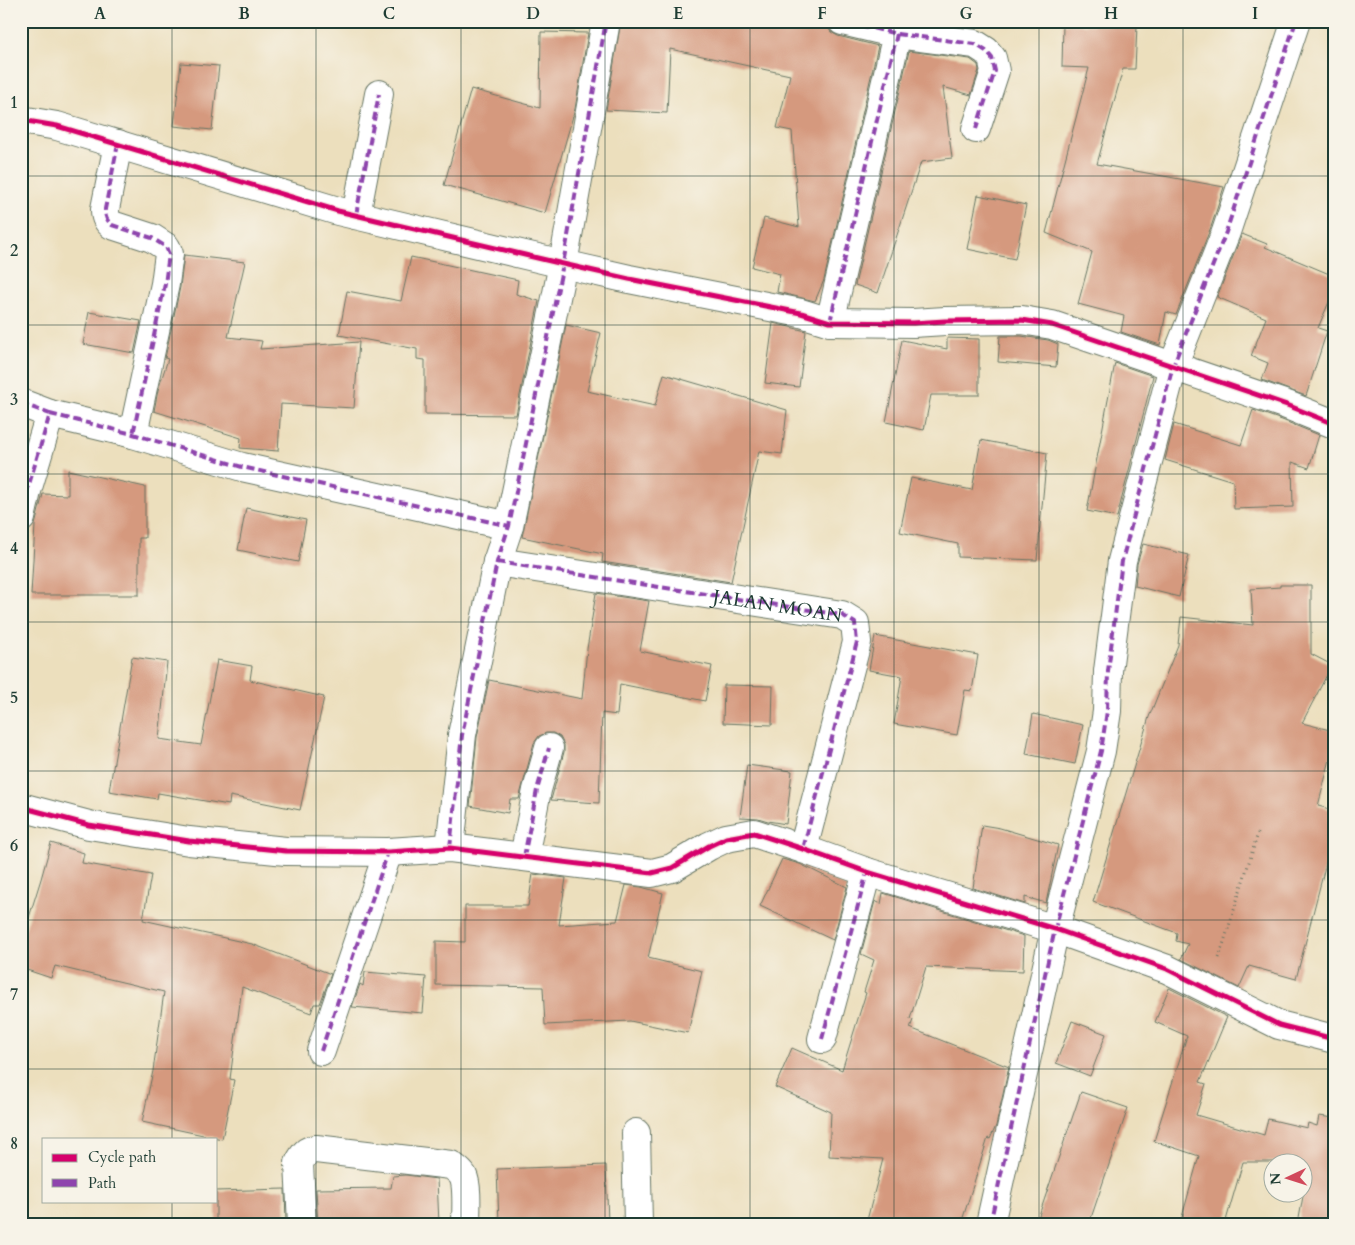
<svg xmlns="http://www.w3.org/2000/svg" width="1355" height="1245" viewBox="0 0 1355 1245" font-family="Cardo,serif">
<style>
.building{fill:#d5997e}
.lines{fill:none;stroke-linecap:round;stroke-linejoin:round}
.street-casing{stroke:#677664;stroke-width:30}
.path{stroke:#677664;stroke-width:3;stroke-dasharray:1 4;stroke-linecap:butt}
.street{stroke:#fff;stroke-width:28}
.quiet{stroke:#8e44ad;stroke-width:4;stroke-dasharray:8 4;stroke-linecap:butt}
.cycleway-casing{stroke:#f7f3e8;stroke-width:8}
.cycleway{stroke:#d6006c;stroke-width:5}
.grid{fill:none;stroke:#1f3d34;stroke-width:1;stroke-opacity:0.55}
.labels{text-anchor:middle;stroke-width:4;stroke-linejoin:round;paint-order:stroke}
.street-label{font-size:19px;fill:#1f3d34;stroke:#f7f3e8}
.neatline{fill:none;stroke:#1f3d34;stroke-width:2}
.grid-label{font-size:16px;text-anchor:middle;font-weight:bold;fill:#1f3d34}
</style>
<rect width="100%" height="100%" fill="#f7f3e8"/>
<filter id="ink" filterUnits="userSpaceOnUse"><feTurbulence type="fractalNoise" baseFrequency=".02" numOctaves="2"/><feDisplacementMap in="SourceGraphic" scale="10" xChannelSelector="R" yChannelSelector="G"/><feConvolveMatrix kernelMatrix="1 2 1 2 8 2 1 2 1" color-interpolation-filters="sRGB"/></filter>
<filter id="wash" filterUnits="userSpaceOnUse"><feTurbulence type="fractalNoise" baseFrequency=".0096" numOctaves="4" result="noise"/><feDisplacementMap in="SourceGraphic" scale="20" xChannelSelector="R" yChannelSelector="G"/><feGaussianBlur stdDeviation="1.12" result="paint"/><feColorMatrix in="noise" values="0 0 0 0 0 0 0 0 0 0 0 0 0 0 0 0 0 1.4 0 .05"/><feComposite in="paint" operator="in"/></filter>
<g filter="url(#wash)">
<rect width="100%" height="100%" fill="#ecdfbd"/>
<g id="blocks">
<!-- building -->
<g class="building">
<path d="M621,21H823L827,22V26L831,32L838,36L878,46L824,280L815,301L777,292L780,274L752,267L764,218L799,227L792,131L777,128L790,75L670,49L667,113L606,110Z"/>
<path d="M1063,24L1137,26L1135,69H1123L1097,164L1224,187L1211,227L1176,315L1166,312L1160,345L1121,332L1124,316L1078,304L1092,252L1046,233L1089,68L1062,67Z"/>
<path d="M541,32L588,33L575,109L545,213L444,185L471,89L540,108Z"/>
<path d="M909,51L970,59L978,65L979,70L971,95L943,87L952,158L921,162L878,293L855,285Z"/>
<path d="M181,63L219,66L212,130L174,126Z"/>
<path d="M978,195L1026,205L1015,259L967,249Z"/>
<path d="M1242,234L1267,244L1265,247L1334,276V290L1318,328L1327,331L1306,396L1262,380L1268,363L1251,356L1266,318L1217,297Z"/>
<path d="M184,255L245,262L228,337L262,341L260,349L359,342L354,408L281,404L278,451L240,448L241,438L154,411L158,390L168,359L165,358L180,287Z"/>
<path d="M411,257L518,280L516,294L539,301L516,415L425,414V360L417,359V349L339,335L347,291L401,301Z"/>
<path d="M89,312L141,321L134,353L83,344Z"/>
<path d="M773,323L806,331L799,387L765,383Z"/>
<path d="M566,325L601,333L587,391L655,406L664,374L787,410L782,454L759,451L731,582L602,562L603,554L522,537Z"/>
<path d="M1000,336H1021L1048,340L1058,344L1056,367L998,362Z"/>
<path d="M947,338L979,339V395H931L924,430L886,422L902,340L947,349Z"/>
<path d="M1115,363L1153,376L1117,517L1087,511Z"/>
<path d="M1253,410L1282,420L1319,435L1309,468L1292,462L1293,507L1234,509L1233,481L1165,460L1174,424L1241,445Z"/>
<path d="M981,440L1047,453L1037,560L958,557V544L900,532L911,478L972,490Z"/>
<path d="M68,470L145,487V538H139V595H31L35,525L43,494L68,495Z"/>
<path d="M246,508L306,520L298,562L238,550Z"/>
<path d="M1143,544L1189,555L1179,597L1135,586L1137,564Z"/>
<path d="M1280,585H1311V654L1332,665L1302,723L1334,731V744L1318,806L1334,810V832L1296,979L1249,966L1239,988L1181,959L1188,944L1176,941L1177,933L1093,902L1149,717L1178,645L1181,617L1253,625L1251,589L1280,587Z"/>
<path d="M596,593L649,601L640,651L712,666L705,701L620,684L617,715L602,713L599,803L551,800L564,752V745L560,737L553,733H546L539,736L534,743L519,799H510L508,813L470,806L477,737L489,680L582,699L587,649Z"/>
<path d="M875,636L978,655L972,691L965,690L957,735L894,724L902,676L869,670Z"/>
<path d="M132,657L167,662L159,739L201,745L217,660L252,666L250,680L324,697L300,810L230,796L229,805L158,793L157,799L109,791Z"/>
<path d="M724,685L773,686L772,725L723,723Z"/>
<path d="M1033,714L1083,725L1075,764L1026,754Z"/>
<path d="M747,765L792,771L786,824L768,821L758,818L740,817Z"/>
<path d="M982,825L1000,828L1058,845L1046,903L1025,897V904L973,888Z"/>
<path d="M51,843L84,853L82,863L151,875L143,920L252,944L331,974L320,1004H314L311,1013L242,987L230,1079L234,1080L222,1139L142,1122L153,1071L164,992L55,966L51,978L21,968V943L41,879Z"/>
<path d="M782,859L800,864L847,887L833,940L760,906Z"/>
<path d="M533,874L566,878L559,925L617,921L626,885L641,887L663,893L648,958L702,971L688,1033L630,1021L545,1025L543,987L436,985V941L465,942V906H528Z"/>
<path d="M883,893L1024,936L1023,971L926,967L910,1019L913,1020L910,1028L1009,1067L996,1126L990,1139L988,1138L961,1224H866L883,1159L829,1156L831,1112L775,1087L792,1048L842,1070L866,993L864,992L874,960L861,954L875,901L881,904Z"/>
<path d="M365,972L426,977L423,1013L352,1007L360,984L363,986Z"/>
<path d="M1169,988L1227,1017L1200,1082L1206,1084L1196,1115L1264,1135L1268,1119L1307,1128L1308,1123L1317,1126L1319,1116L1334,1118V1224H1298L1307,1174L1302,1173V1162H1243L1225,1224H1180L1199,1156L1154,1141L1187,1036L1155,1022Z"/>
<path d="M1072,1021L1106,1034L1090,1076L1056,1063Z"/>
<path d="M1081,1092L1128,1108L1089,1224H1036Z"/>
<path d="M606,1165L608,1224H499L497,1169Z"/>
<path d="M406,1175L437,1179L439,1224H318L316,1189L391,1188L393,1176Z"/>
<path d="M285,1189L286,1224H216V1191Z"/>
</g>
</g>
</g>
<g filter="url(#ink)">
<use href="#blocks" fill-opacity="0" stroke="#677664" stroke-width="1"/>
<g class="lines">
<!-- street casing -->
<g class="street-casing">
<g id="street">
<path d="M897,34L975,44L986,51L992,58L995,71L976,129"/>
<path d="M21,120L57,126L338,211L563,264L629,279L801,313L830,322L913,323L945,321L1022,320L1052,325L1287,405L1334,424"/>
<path d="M118,144L105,209C105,216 106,220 112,225L152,238L166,247L169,254L165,284L133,434"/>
<path d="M356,215L379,94"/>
<path d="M830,322L897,34L842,21"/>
<path d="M21,403L50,414"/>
<path d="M21,518L27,491L50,414L133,434L242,467L509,526"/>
<path d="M497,562L842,615L855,623L857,642L803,849"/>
<path d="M21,807L89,825L189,841L286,851L388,852L450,848L652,873L672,868L709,846L726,838L754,833L803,849L867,872L1055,929L1167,969L1279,1025L1334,1039"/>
<path d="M450,848L462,735L497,562L509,526L563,264L606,21"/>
<path d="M524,857L537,790L549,748"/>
<path d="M822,1039L867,872"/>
<path d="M321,1051L388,852"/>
<path d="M636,1133L638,1224"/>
<path d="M302,1224L299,1163C304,1154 306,1150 316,1149L451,1165C455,1168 460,1171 463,1176C468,1186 466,1212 466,1224"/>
<path d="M990,1224L1055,929L1101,751L1107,711L1108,671L1122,561L1173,366L1226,232L1296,21"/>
</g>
</g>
<!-- path -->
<path class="path" d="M1219,958L1259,830"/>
<!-- street -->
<use href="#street" class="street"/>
<!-- quiet -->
<g class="quiet">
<path d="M897,34L975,44L986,51L992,58L995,71L976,129"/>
<path d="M118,144L105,209C105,216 106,220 112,225L152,238L166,247L169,254L165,284L133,434"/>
<path d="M356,215L379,94"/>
<path d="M830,322L897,34L842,21"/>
<path d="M21,403L50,414"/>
<path d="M21,518L27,491L50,414L133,434L242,467L509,526"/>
<path id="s1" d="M497,562L842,615L855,623L857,642L803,849"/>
<path d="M450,848L462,735L497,562L509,526L563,264L606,21"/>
<path d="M524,857L537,790L549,748"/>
<path d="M822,1039L867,872"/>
<path d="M321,1051L388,852"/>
<path d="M990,1224L1055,929L1101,751L1107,711L1108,671L1122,561L1173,366L1226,232L1296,21"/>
</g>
<!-- cycleway casing -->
<g class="cycleway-casing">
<g id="cycleway">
<path d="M21,120L57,126L338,211L563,264L629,279L801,313L830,322L913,323L945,321L1022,320L1052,325L1287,405L1334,424"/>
<path d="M21,807L89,825L189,841L286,851L388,852L450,848L652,873L672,868L709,846L726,838L754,833L803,849L867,872L1055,929L1167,969L1279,1025L1334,1039"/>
</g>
</g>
<!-- cycleway -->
<use href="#cycleway" class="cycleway"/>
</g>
</g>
<!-- grid -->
<path class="grid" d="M172,21V1139M316,21V1224M461,21V1224M605,21V1224M750,21V1224M894,21V1224M1039,21V1224M1183,21V1224M21,176H1334M21,325H1334M21,474H1334M21,622H1334M21,771H1334M21,920H1334M21,1069H1334M172,1201V1224"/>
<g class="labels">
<!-- street labels -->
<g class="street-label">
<text dy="7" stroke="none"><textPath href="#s1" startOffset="284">JALAN MOAN</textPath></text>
</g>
</g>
<!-- margin -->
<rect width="1355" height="1245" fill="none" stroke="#f7f3e8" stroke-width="55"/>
<!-- legend -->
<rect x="42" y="1138" width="175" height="65" fill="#f7f3e8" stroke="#a1aaa0"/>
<rect x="52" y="1154" width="25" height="8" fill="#d6006c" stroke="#a1aaa0"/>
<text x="88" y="1162" font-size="15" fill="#1f3d34">Cycle path</text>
<rect x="52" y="1179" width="25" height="8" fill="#8e44ad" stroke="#a1aaa0"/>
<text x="88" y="1188" font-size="15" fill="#1f3d34">Path</text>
<!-- north arrow -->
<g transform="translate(1288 1178) rotate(266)"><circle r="24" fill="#f7f3e8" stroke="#a1aaa0"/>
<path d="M0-4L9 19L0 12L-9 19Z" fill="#d1495b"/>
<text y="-8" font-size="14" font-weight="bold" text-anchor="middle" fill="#1f3d34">N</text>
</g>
<rect x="28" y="28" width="1300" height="1190" class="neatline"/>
<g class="grid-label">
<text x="100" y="19">A</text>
<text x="244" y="19">B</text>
<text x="389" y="19">C</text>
<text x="533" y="19">D</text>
<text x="678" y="19">E</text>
<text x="822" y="19">F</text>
<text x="966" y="19">G</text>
<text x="1111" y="19">H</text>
<text x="1255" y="19">I</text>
<text x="14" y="108">1</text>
<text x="14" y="256">2</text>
<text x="14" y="405">3</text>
<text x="14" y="554">4</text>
<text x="14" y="703">5</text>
<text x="14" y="851">6</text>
<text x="14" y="1000">7</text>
<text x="14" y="1149">8</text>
</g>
</svg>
